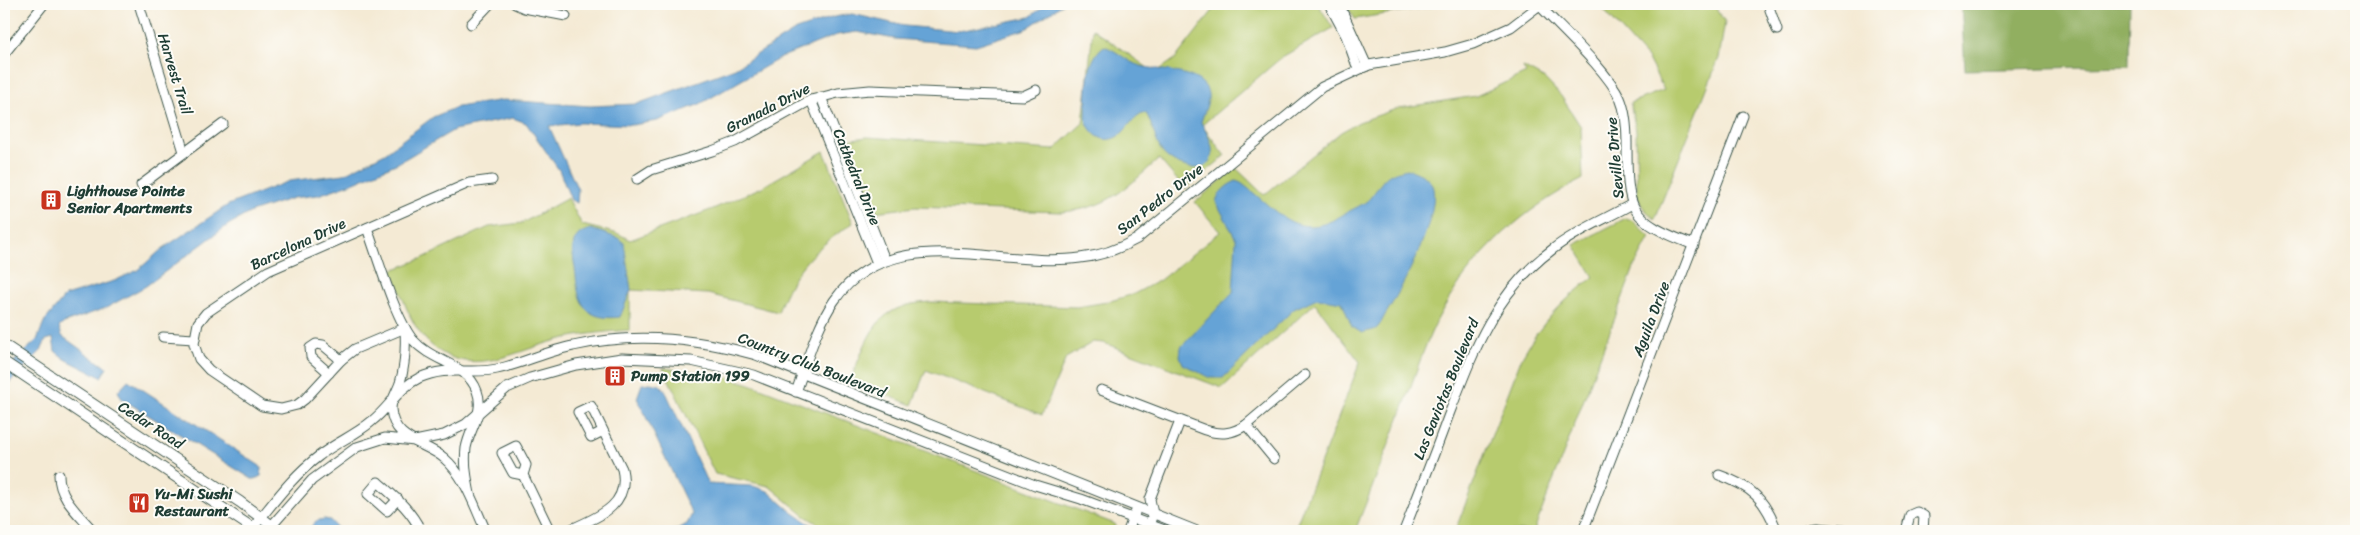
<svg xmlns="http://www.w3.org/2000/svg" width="2360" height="535" viewBox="0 0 2360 535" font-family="Sriracha,sans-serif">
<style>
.green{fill:#b7cb6e;stroke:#6b8451}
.forest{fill:#91af61;stroke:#58764a}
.water{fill:#65a3d6;stroke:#427085}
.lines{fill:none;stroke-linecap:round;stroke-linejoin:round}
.minor-casing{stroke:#3f574c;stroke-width:11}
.major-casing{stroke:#3f574c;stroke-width:12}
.minor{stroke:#fff;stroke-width:9}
.major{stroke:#fff;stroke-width:10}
.labels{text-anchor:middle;stroke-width:4;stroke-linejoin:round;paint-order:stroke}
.street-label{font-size:15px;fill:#1f3d34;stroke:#fdfcf7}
.poi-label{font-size:15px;font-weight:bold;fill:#1f3d34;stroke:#fdfcf7;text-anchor:start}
</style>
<rect width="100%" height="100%" fill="#fdfcf7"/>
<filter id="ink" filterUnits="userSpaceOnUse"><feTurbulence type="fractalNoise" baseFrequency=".02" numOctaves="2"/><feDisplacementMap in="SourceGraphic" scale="10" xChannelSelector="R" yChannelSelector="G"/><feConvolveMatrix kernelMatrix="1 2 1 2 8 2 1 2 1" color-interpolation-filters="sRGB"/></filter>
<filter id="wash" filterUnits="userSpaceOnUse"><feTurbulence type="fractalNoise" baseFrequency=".0096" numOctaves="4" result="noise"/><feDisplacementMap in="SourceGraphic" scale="20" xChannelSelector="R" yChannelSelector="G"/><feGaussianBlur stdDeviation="1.12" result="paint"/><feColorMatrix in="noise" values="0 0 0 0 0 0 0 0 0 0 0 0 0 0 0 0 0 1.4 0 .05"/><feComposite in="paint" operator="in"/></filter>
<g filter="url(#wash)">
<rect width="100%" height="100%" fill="#f4ead4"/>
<!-- green -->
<g class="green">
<path d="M1218,4H1318L1333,28L1282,57L1202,125L1225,156L1185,189L1159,159C1126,188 1108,209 1061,212L915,207L874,212L846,140L867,137L1054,150L1083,123L1093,29L1155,73L1175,59Z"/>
<path d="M1346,4H1448L1355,19Z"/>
<path d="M1598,4H1713L1725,22L1719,58L1655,219L1644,209L1637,195L1636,130L1630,103L1664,90L1648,59Z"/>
<path d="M1523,67L1545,79L1561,96L1581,127L1583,179C1524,209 1476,251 1443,309C1427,337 1417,370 1406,400C1389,444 1372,488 1355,531H1294L1360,362L1315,303L1222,388L1104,343L1093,342L1066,358L1042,415L926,370L912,405L850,381C869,336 874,304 931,302L1077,307L1107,302L1134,294L1160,280L1220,232L1195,202L1236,168L1264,195L1341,132L1359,122L1399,108L1476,96L1526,73Z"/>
<path d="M824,151L853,223C814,249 794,268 778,312L708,294L630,290V330C604,332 579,334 554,341C510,353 468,380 428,342C409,324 402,294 392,270L421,259L489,227L522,223L568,198L582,225L619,234L630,240L713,209L762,187Z"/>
<path d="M1626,218L1632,220L1650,237L1635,265L1534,531H1455L1522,357C1540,324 1564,299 1594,277L1574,245Z"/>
<path d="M663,368L717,374L750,384L1115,524L1118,531H830L805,516L769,486L715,474Z"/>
</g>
<!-- forest -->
<path class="forest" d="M1961,4H2130L2129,66L1965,70Z"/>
<!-- water -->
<g class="water">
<path d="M1046,4H1063L1026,29L976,45L895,39L857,32L837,35L782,57L700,104L657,121L632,125L580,123L549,126L578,190L577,203L571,200L559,170L526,123L513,118L454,130L398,163L350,184L318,195L293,198L251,212L228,225L146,286L106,308L64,323L59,327L62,336L107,368L101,377L65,359L55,351L53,338L46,340L41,351L4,388V371L37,340L44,322L65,296L114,281L138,270L162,249L228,205L289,181L344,174L385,153L433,117L457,107L503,100L590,106L637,104L735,68L796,30L834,17L852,14L905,26L959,31L1030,17Z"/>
<path d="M1104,46C1117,50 1128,63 1141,66C1157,71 1213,70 1208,100C1207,107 1203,115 1201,122C1206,132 1214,144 1212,155C1207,179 1172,165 1163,153C1155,142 1153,125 1146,113H1142C1133,118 1129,126 1122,133C1107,147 1091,136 1086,120C1087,97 1084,61 1104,46Z"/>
<path d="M1408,169C1416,172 1426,175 1431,183C1445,207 1400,293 1385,315C1383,319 1380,325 1377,328C1374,331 1366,331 1362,333L1352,327L1342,302L1317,298L1294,309L1223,378H1210L1183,364L1180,356L1181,347L1233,292L1236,239L1216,202C1218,192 1227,185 1236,181L1241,183C1277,209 1296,245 1344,214C1352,209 1364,205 1370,198C1384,181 1383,173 1408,169Z"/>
<path d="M591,229L618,238L624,243L631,290L620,317C588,321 578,306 576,276C574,256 565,235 591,229Z"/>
<path d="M128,380L260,466L262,469L261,476L255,479H252L122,399L118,391Z"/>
<path d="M650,383L660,385L665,390L708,484L753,486L768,491L792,512L820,531H673L687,524L692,514L637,398L642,384Z"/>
<path d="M324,519L330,520L340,531H313L312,525L316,521Z"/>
</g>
</g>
<g filter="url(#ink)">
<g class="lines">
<!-- minor casing -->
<g class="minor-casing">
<g id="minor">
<path d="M139,4L184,152"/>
<path d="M515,4L524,8L566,16"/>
<path d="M1329,4L1346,36L1358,69"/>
<path d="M1339,4L1367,66"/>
<path d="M1768,4L1777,30"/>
<path d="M1539,5C1562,30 1606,69 1620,98C1626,112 1627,127 1627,143C1627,211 1628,220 1694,245"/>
<path d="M471,24L490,4"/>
<path d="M4,54L44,4"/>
<path d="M821,97L885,260"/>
<path d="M811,100L877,263"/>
<path d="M637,179L651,170L712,151L735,142L811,100L838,93L870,90L1023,96L1036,90"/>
<path d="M141,185L223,124"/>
<path d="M367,228C378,258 395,318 413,340C432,362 467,363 477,391C485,412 470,427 466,448C464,464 467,479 470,494"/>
<path d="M405,328L355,349L341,360L305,399L297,405L281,409L262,406L209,370L199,359L194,344L198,323L206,313L268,271L469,183L492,180"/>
<path d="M405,330C406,348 405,366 400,383C397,392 391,399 391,409C393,441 425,442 444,458C466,477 474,506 486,531"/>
<path d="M163,337L194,339"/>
<path d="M329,373L311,357L310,348L316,344L323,345L341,360"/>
<path d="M1101,390L1205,430C1221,435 1232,434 1246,425L1305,375"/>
<path d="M796,392C807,362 816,327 834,301C891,219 998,269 1080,258C1100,256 1119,249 1137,239L1322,87L1369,65L1445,52L1473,44L1511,27L1541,4"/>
<path d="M1246,425L1274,459"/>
<path d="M59,475C59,499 79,514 93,531"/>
<path d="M523,475L513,473L502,453L516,446L526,465L523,475L550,531"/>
<path d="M1719,475C1751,486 1765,499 1777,531"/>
<path d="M398,499L387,511L368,494L378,482C396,498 410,509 421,531"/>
<path d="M250,531C272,505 291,477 319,456C335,443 356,435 372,421C390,407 398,388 419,378C448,365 470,375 497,369C522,364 547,351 573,346C634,332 696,338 756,355L1197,531"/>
<path d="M267,531L312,480L357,447L385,438L415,441L444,435L466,424L507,388L530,378L576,365L622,358L691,361L754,375L1035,485L1081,499L1167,531"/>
<path d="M567,531C595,518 631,507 622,469L591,406L578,412L591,437L603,431"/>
<path d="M1128,531L1135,513"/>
<path d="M1147,531L1153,514L1150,499L1180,421"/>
<path d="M1404,531C1419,493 1434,455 1448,417C1473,352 1494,293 1553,249C1577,230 1606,219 1632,204"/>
<path d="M1583,531L1743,116"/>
<path d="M1797,531L1818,528L1850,531"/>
<path d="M1906,531L1910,515L1917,512L1924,516L1923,531"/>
</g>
</g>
<!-- major casing -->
<g class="major-casing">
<g id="major">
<path d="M4,345L240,502L279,531"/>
<path d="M4,362L257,531"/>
</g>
</g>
<!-- minor -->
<use href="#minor" class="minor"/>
<!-- major -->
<use href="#major" class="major"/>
</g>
</g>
<!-- icons -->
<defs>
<g id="building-square" transform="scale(1.125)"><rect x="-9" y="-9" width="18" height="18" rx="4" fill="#c8321e" stroke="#fdfcf7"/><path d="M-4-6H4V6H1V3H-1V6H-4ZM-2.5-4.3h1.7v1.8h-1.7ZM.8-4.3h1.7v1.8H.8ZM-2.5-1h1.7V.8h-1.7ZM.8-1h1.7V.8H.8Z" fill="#fff"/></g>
<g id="restaurant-square" transform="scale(1.125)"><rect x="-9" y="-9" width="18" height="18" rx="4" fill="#c8321e" stroke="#fdfcf7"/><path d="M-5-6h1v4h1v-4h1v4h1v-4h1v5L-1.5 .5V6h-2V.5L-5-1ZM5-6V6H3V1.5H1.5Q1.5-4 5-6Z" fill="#fff"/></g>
</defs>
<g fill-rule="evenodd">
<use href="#building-square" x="51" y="200"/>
<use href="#building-square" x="615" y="376"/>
<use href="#restaurant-square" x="139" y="503"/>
</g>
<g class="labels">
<!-- street labels -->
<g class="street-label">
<text transform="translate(175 74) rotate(73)" y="5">Harvest Trail</text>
<text transform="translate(768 108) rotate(-27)" y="5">Granada Drive</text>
<text transform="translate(1615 158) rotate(-95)" y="5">Seville Drive</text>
<text transform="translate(857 177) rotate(68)" y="5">Cathedral Drive</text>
<text transform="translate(1160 199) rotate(-38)" y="5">San Pedro Drive</text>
<text transform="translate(298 244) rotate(-25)" y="5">Barcelona Drive</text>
<text transform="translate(1651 319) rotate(-69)" y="5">Aguila Drive</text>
<text transform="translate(812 365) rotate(21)" y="5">Country Club Boulevard</text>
<text transform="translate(1446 389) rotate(-68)" y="5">Las Gaviotas Boulevard</text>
<text transform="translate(151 425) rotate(33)" y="5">Cedar Road</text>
</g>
<!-- poi labels -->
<g class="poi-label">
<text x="67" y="196">Lighthouse Pointe<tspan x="67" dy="17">Senior Apartments</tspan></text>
<text x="631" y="381">Pump Station 199</text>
<text x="155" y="499">Yu-Mi Sushi<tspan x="155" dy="17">Restaurant</tspan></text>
</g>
</g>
<!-- margin -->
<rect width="2360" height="535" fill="none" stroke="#fdfcf7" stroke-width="20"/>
</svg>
